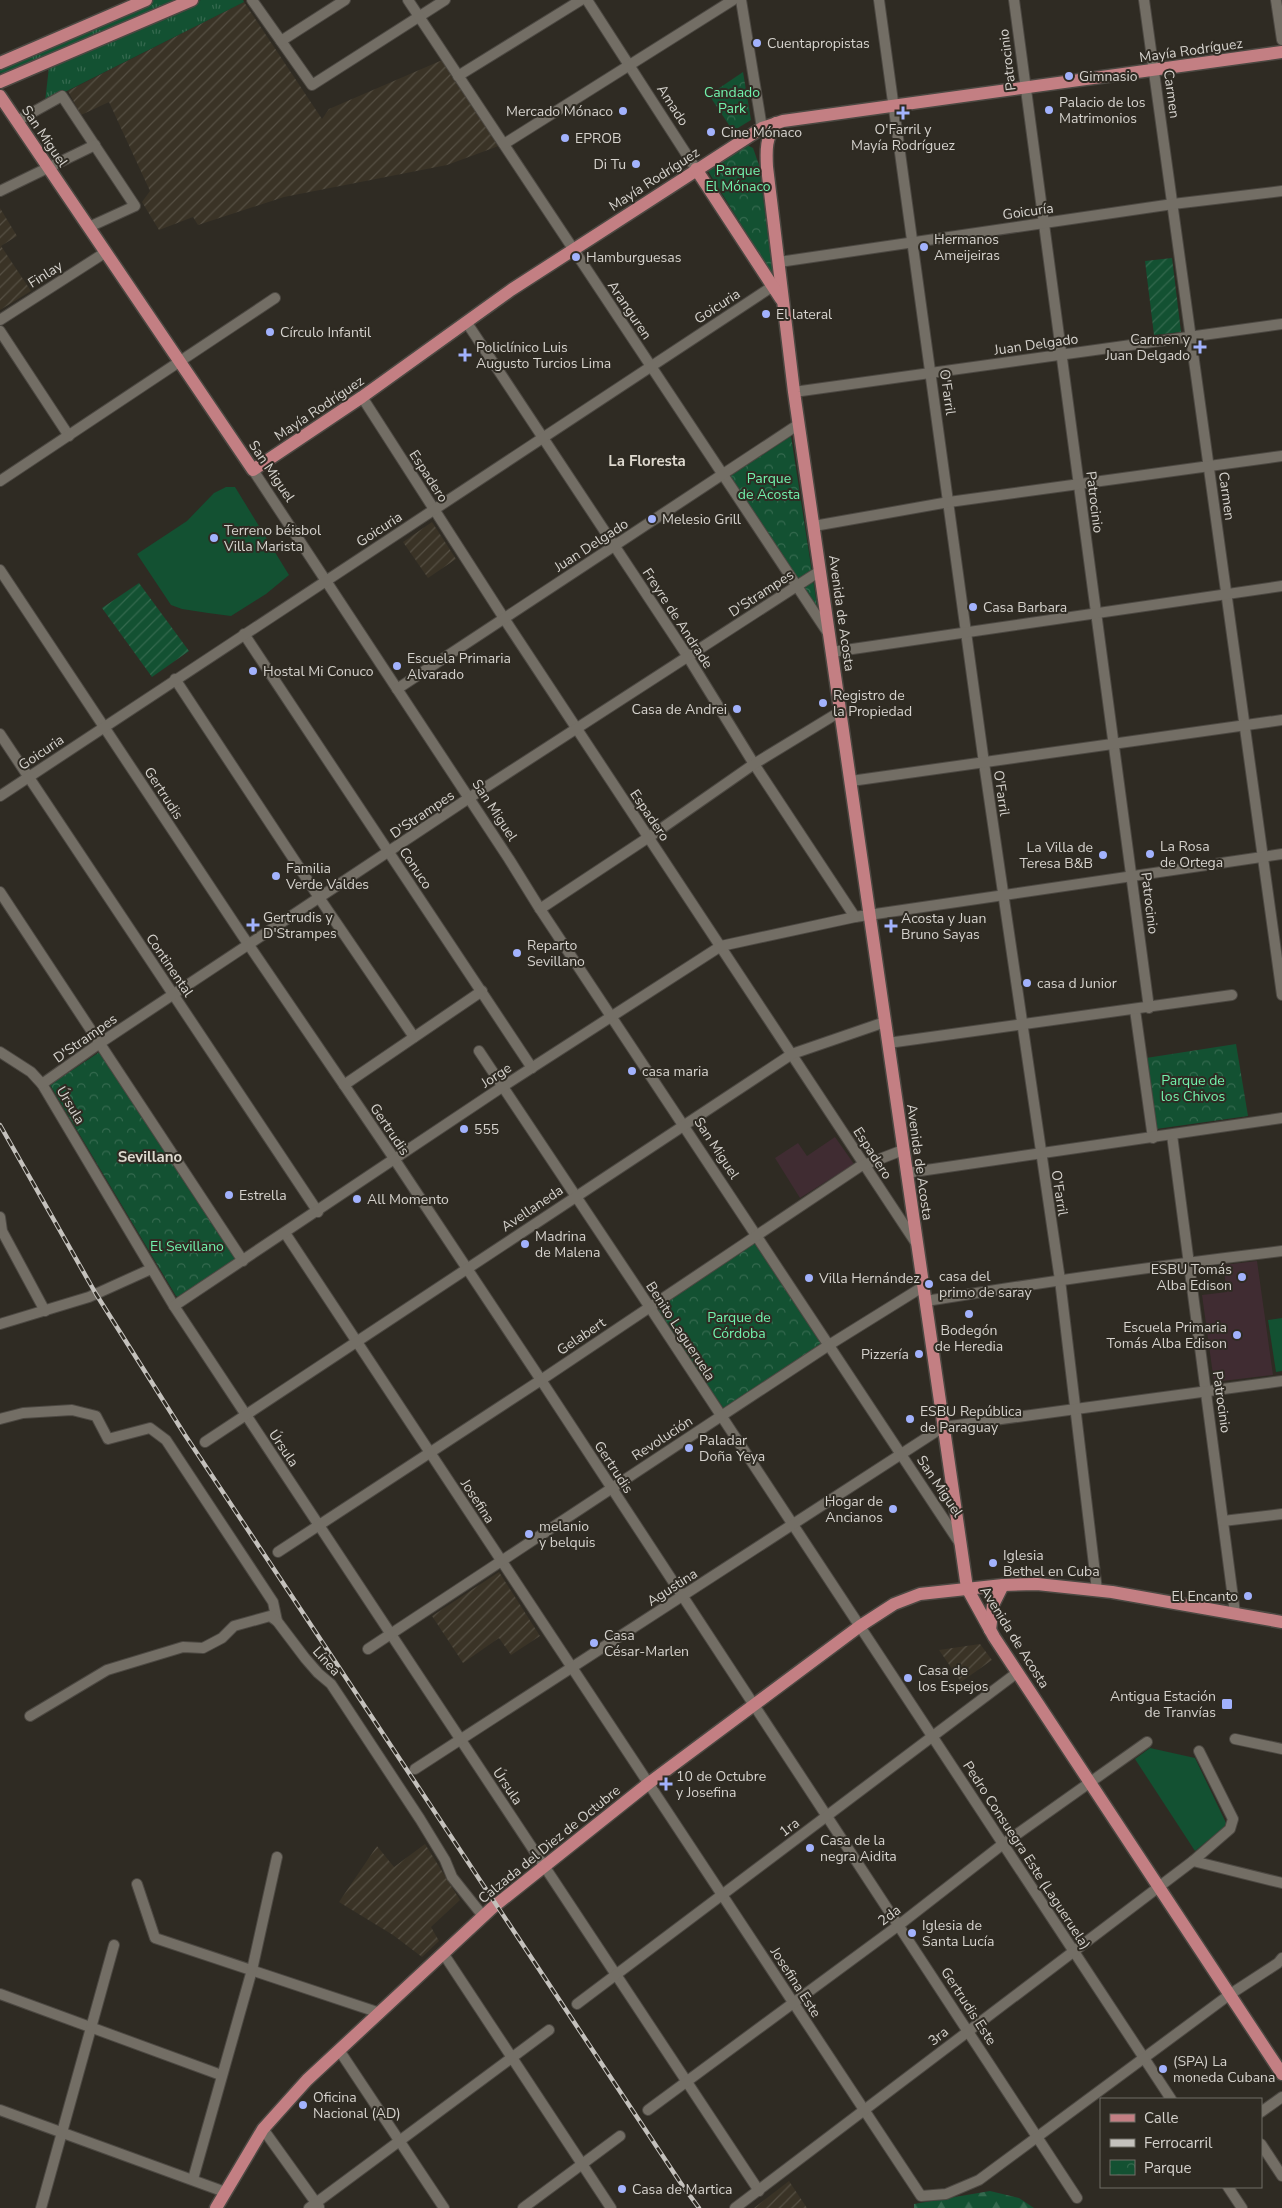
<svg xmlns="http://www.w3.org/2000/svg" width="1282" height="2208" viewBox="0 0 1282 2208" font-family="'Nunito Sans',sans-serif">
<style>
.industrial{fill:url(#industrial-furrows)}
.education{fill:#402c32}
.grass{fill:url(#grass-tufts)}
.forest{fill:url(#forest-firs)}
.park{fill:url(#park-crowns)}
.garden{fill:url(#garden-furrows)}
.pitch{fill:#135132}
.lines{fill:none;stroke-linecap:round;stroke-linejoin:round}
.minor-casing{stroke:#4c4842;stroke-width:12}
.major-casing{stroke:#4c4842;stroke-width:15}
.minor{stroke:#736e65;stroke-width:10}
.major{stroke:#c37f83;stroke-width:12}
.rail-casing{stroke:#c4c1bc;stroke-width:4.5}
.rail{stroke:#2f2b23;stroke-width:2.5;stroke-dasharray:8;stroke-linecap:butt}
.poi-dot{fill:#a2b2fd;stroke:#2f2b23;stroke-width:2}
.labels{text-anchor:middle;stroke-width:4;stroke-linejoin:round;paint-order:stroke}
.poi-label{font-size:14px;fill:#d5d2cd;stroke:#2f2b23;text-anchor:start}
.street-label{font-size:14px;fill:#d5d2cd;stroke:#2f2b23}
.park-label{font-size:14px;fill:#72f3ad;stroke:#2f2b23}
.neighbourhood-label{font-size:15px;font-weight:bold;fill:#ded9cf;stroke:#2f2b23}
</style>
<defs>
<pattern id="industrial-furrows" width="10" height="10" patternUnits="userSpaceOnUse" patternTransform="scale(1.25)"><rect width="10" height="10" fill="#3a3326"/><path d="M-1 1l2-2M0 10L10 0M9 11l2-2" fill="none" stroke="#565044"/></pattern>
<pattern id="grass-tufts" width="24" height="20" patternUnits="userSpaceOnUse" patternTransform="scale(1.25)"><rect width="24" height="20" fill="#135132"/><path d="M3 7l-1-3M5 7V3M7 7l1-3M15 17l-1-3M17 17v-4M19 17l1-3" fill="none" stroke="#34694e"/></pattern>
<pattern id="forest-firs" width="22" height="20" patternUnits="userSpaceOnUse" patternTransform="scale(1.25)"><rect width="22" height="20" fill="#135132"/><path d="M5 1l3.5 6h-7zM16 11l3.5 6h-7z" fill="#34694e"/></pattern>
<pattern id="park-crowns" width="20" height="18" patternUnits="userSpaceOnUse" patternTransform="scale(1.25)"><rect width="20" height="18" fill="#135132"/><path d="M2 6a3 3 0 1 1 6 0M12 15a3 3 0 1 1 6 0" fill="none" stroke="#34694e"/></pattern>
<pattern id="garden-furrows" width="10" height="10" patternUnits="userSpaceOnUse" patternTransform="scale(1.25)"><rect width="10" height="10" fill="#135132"/><path d="M-1 1l2-2M0 10L10 0M9 11l2-2" fill="none" stroke="#34694e"/></pattern>
</defs>
<rect width="100%" height="100%" fill="#2f2b23"/>
<!-- industrial -->
<g class="industrial">
<path d="M244,2L322,119L329,109L447,58L504,144L447,165L284,197L198,225L193,217L159,230L142,202L150,191L109,102L81,115L68,91Z"/>
<path d="M0,208L17,236L1,246L31,291L0,310Z"/>
<path d="M432,522L456,559L428,578L403,542Z"/>
<path d="M499,1572L540,1636L511,1655L499,1638L463,1663L432,1616Z"/>
<path d="M980,1644L992,1660L961,1682L939,1650Z"/>
<path d="M425,1844L460,1900L431,1927L439,1941L422,1957L393,1935L339,1902L377,1846L394,1867Z"/>
<path d="M789,2181L807,2208H754Z"/>
</g>
<!-- education -->
<g class="education">
<path d="M835,1137L854,1164L800,1198L775,1158L798,1143L807,1156Z"/>
<path d="M1257,1261L1273,1375L1214,1382L1202,1295L1227,1292L1223,1265Z"/>
</g>
<!-- grass -->
<g class="grass">
<path d="M153,0H175L6,72L0,73V68Z"/>
<path d="M201,0H243L244,2L45,102L49,67Z"/>
</g>
<!-- forest -->
<path class="forest" d="M990,2191L1019,2198L1034,2208H914V2204Z"/>
<!-- park -->
<g class="park">
<path d="M743,72L751,120L733,131L709,95Z"/>
<path d="M747,145L753,148L759,165L773,276L708,171V169Z"/>
<path d="M791,436L817,605V607L729,477Z"/>
<path d="M1236,1044L1248,1116L1156,1129L1146,1058Z"/>
<path d="M101,1051L237,1260L180,1298L176,1296L50,1085Z"/>
<path d="M754,1241L822,1341L820,1346L724,1409L656,1311V1306Z"/>
</g>
<!-- garden -->
<g class="garden">
<path d="M1172,258L1181,332L1154,335L1145,261Z"/>
<path d="M139,583L189,651L152,677L102,608Z"/>
</g>
<!-- pitch -->
<g class="pitch">
<path d="M226,487H235L289,575L266,594L231,616L208,613L182,609L171,605L137,554L187,521L214,493Z"/>
<path d="M1282,1318V1371L1276,1372L1268,1320Z"/>
<path d="M1150,1748L1195,1758L1227,1825L1195,1851L1135,1759Z"/>
</g>
<g class="lines">
<!-- minor casing -->
<g class="minor-casing">
<g id="minor">
<path d="M252,0L312,85L445,0"/>
<path d="M408,0L828,633"/>
<path d="M587,0L696,169"/>
<path d="M741,0L762,128"/>
<path d="M879,0L984,763L1060,1280L1097,1590"/>
<path d="M1014,0L1149,1008"/>
<path d="M1144,0L1282,995"/>
<path d="M1276,0L1282,40"/>
<path d="M281,41L345,0"/>
<path d="M458,76L581,0"/>
<path d="M17,121L62,96L135,206L89,227"/>
<path d="M504,144L733,0"/>
<path d="M0,191L95,145"/>
<path d="M779,262L1173,204L1282,191"/>
<path d="M0,320L106,252"/>
<path d="M467,323L688,657L754,764L855,917L1282,854"/>
<path d="M0,331L69,436"/>
<path d="M794,392L1282,324"/>
<path d="M362,397L509,626L916,1243"/>
<path d="M253,470L509,859L540,909L959,1542"/>
<path d="M0,481L275,298"/>
<path d="M814,526L949,502L1282,456"/>
<path d="M0,570L242,935L389,1151L541,1380L1077,2198"/>
<path d="M244,634L532,1068"/>
<path d="M832,652L1282,586"/>
<path d="M175,679L320,899L414,1037"/>
<path d="M397,689L799,424"/>
<path d="M0,734L318,1212"/>
<path d="M851,781L1282,720"/>
<path d="M0,796L773,286"/>
<path d="M0,892L243,1261"/>
<path d="M540,909L655,833L754,764L841,711"/>
<path d="M1135,1010L1153,1138"/>
<path d="M888,1043L1232,995"/>
<path d="M479,1051L649,1306L1171,2099"/>
<path d="M0,1052L31,1072L42,1084L174,1306L759,2191"/>
<path d="M42,1084L100,1043L469,798L820,571"/>
<path d="M344,1085L482,991"/>
<path d="M1172,1135L1235,1613"/>
<path d="M906,1173L1282,1118"/>
<path d="M0,1217L2,1231L45,1311"/>
<path d="M285,1233L921,2196L946,2194L979,2180L1229,1995L1278,1963L1282,1958"/>
<path d="M926,1301C1044,1282 1163,1265 1282,1251"/>
<path d="M174,1306L502,1087L721,946L855,917"/>
<path d="M0,1324L89,1297L151,1269"/>
<path d="M0,1419L23,1413L72,1410L96,1416L108,1439L150,1428L166,1440L273,1602L277,1621L305,1658L318,1673L331,1684L343,1702L420,1819L445,1860L452,1877L483,1916"/>
<path d="M205,1442L792,1054L885,1022"/>
<path d="M1223,1521L1282,1514"/>
<path d="M278,1552L541,1380L859,1167L903,1150"/>
<path d="M368,1649L829,1345L924,1286"/>
<path d="M30,1716L107,1670L183,1647L203,1648L222,1638L234,1626L270,1616L277,1621"/>
<path d="M1235,1739L1282,1749"/>
<path d="M415,1769L943,1427L1282,1381"/>
<path d="M1193,1861L1282,1883"/>
<path d="M137,1884L155,1938L380,2013"/>
<path d="M443,1953L611,2208"/>
<path d="M0,1994L221,2075"/>
<path d="M577,2004L1018,1672"/>
<path d="M339,2050L444,2208"/>
<path d="M0,2110L225,2192"/>
<path d="M648,2110L899,1925L1003,1844L1147,1742"/>
<path d="M1261,2112L1282,2097"/>
<path d="M263,2129L319,2207"/>
<path d="M1261,2144L1282,2176"/>
<path d="M193,2179L252,1970L277,1857"/>
<path d="M1228,2187L1242,2208"/>
<path d="M41,2208L114,1945"/>
<path d="M309,2208L549,2030"/>
<path d="M523,2208L620,2136"/>
<path d="M735,2208L1193,1861L1230,1829L1233,1819L1199,1751"/>
</g>
</g>
<!-- major casing -->
<g class="major-casing">
<g id="major">
<path d="M0,63L146,0"/>
<path d="M0,82L192,0"/>
<path d="M0,96L253,470L362,397L511,290L762,128L783,121L1282,52"/>
<path d="M776,123C766,138 766,149 767,167L794,392L967,1588L994,1637L1282,2074"/>
<path d="M696,169L781,299"/>
<path d="M990,1630L993,1605L1003,1585"/>
<path d="M216,2208L263,2129L307,2080L492,1908L649,1783L860,1626L894,1604L920,1594L1003,1585L1037,1584L1112,1592L1282,1622"/>
</g>
</g>
<!-- minor -->
<use href="#minor" class="minor"/>
<!-- major -->
<use href="#major" class="major"/>
<!-- rail casing -->
<g class="rail-casing">
<path id="rail" d="M0,1125L96,1294L185,1435L680,2182L699,2208"/>
</g>
<!-- rail -->
<use href="#rail" class="rail"/>
</g>
<!-- markers -->
<g class="poi-dot">
<circle cx="757" cy="43" r="5"/>
<circle cx="1069" cy="76" r="5"/>
<circle cx="1049" cy="110" r="5"/>
<circle cx="623" cy="111" r="5"/>
<path d="M900.5 105.5h5v5h5v5h-5v5h-5v-5h-5v-5h5z"/>
<circle cx="711" cy="132" r="5"/>
<circle cx="565" cy="138" r="5"/>
<circle cx="636" cy="164" r="5"/>
<circle cx="924" cy="247" r="5"/>
<circle cx="576" cy="257" r="5"/>
<circle cx="766" cy="314" r="5"/>
<circle cx="270" cy="332" r="5"/>
<path d="M1197.5 339.5h5v5h5v5h-5v5h-5v-5h-5v-5h5z"/>
<path d="M462.5 347.5h5v5h5v5h-5v5h-5v-5h-5v-5h5z"/>
<circle cx="652" cy="519" r="5"/>
<circle cx="214" cy="538" r="5"/>
<circle cx="973" cy="607" r="5"/>
<circle cx="397" cy="666" r="5"/>
<circle cx="253" cy="671" r="5"/>
<circle cx="823" cy="703" r="5"/>
<circle cx="737" cy="709" r="5"/>
<circle cx="1150" cy="854" r="5"/>
<circle cx="1103" cy="855" r="5"/>
<circle cx="276" cy="876" r="5"/>
<path d="M250.5 917.5h5v5h5v5h-5v5h-5v-5h-5v-5h5z"/>
<path d="M888.5 918.5h5v5h5v5h-5v5h-5v-5h-5v-5h5z"/>
<circle cx="517" cy="953" r="5"/>
<circle cx="1027" cy="983" r="5"/>
<circle cx="632" cy="1071" r="5"/>
<circle cx="464" cy="1129" r="5"/>
<circle cx="229" cy="1195" r="5"/>
<circle cx="357" cy="1199" r="5"/>
<circle cx="525" cy="1244" r="5"/>
<circle cx="1242" cy="1277" r="5"/>
<circle cx="809" cy="1278" r="5"/>
<circle cx="929" cy="1284" r="5"/>
<circle cx="969" cy="1314" r="5"/>
<circle cx="1237" cy="1335" r="5"/>
<circle cx="919" cy="1354" r="5"/>
<circle cx="910" cy="1419" r="5"/>
<circle cx="689" cy="1448" r="5"/>
<circle cx="893" cy="1509" r="5"/>
<circle cx="529" cy="1534" r="5"/>
<circle cx="993" cy="1563" r="5"/>
<circle cx="1248" cy="1596" r="5"/>
<circle cx="594" cy="1643" r="5"/>
<circle cx="908" cy="1678" r="5"/>
<rect x="1221" y="1698" width="12" height="12" rx="2.5"/>
<path d="M663.5 1776.5h5v5h5v5h-5v5h-5v-5h-5v-5h5z"/>
<circle cx="810" cy="1848" r="5"/>
<circle cx="912" cy="1933" r="5"/>
<circle cx="1163" cy="2069" r="5"/>
<circle cx="303" cy="2105" r="5"/>
<circle cx="622" cy="2189" r="5"/>
</g>
<g class="labels">
<!-- poi labels -->
<g class="poi-label">
<text x="767" y="48">Cuentapropistas</text>
<text x="1079" y="81">Gimnasio</text>
<text x="1059" y="107">Palacio de los<tspan x="1059" dy="16">Matrimonios</tspan></text>
<text x="613" y="116" text-anchor="end">Mercado Mónaco</text>
<text x="903" y="134" text-anchor="middle">O'Farril y<tspan x="903" dy="16">Mayía Rodríguez</tspan></text>
<text x="721" y="137">Cine Mónaco</text>
<text x="575" y="143">EPROB</text>
<text x="626" y="169" text-anchor="end">Di Tu</text>
<text x="934" y="244">Hermanos<tspan x="934" dy="16">Ameijeiras</tspan></text>
<text x="586" y="262">Hamburguesas</text>
<text x="776" y="319">El lateral</text>
<text x="280" y="337">Círculo Infantil</text>
<text x="1190" y="344" text-anchor="end">Carmen y<tspan x="1190" dy="16">Juan Delgado</tspan></text>
<text x="476" y="352">Policlínico Luis<tspan x="476" dy="16">Augusto Turcios Lima</tspan></text>
<text x="662" y="524">Melesio Grill</text>
<text x="224" y="535">Terreno béisbol<tspan x="224" dy="16">Villa Marista</tspan></text>
<text x="983" y="612">Casa Barbara</text>
<text x="407" y="663">Escuela Primaria<tspan x="407" dy="16">Alvarado</tspan></text>
<text x="263" y="676">Hostal Mi Conuco</text>
<text x="833" y="700">Registro de<tspan x="833" dy="16">la Propiedad</tspan></text>
<text x="727" y="714" text-anchor="end">Casa de Andrei</text>
<text x="1160" y="851">La Rosa<tspan x="1160" dy="16">de Ortega</tspan></text>
<text x="1093" y="852" text-anchor="end">La Villa de<tspan x="1093" dy="16">Teresa B&amp;B</tspan></text>
<text x="286" y="873">Familia<tspan x="286" dy="16">Verde Valdes</tspan></text>
<text x="263" y="922">Gertrudis y<tspan x="263" dy="16">D'Strampes</tspan></text>
<text x="901" y="923">Acosta y Juan<tspan x="901" dy="16">Bruno Sayas</tspan></text>
<text x="527" y="950">Reparto<tspan x="527" dy="16">Sevillano</tspan></text>
<text x="1037" y="988">casa d Junior</text>
<text x="642" y="1076">casa maria</text>
<text x="474" y="1134">555</text>
<text x="239" y="1200">Estrella</text>
<text x="367" y="1204">All Momento</text>
<text x="535" y="1241">Madrina<tspan x="535" dy="16">de Malena</tspan></text>
<text x="1232" y="1274" text-anchor="end">ESBU Tomás<tspan x="1232" dy="16">Alba Edison</tspan></text>
<text x="939" y="1281">casa del<tspan x="939" dy="16">primo de saray</tspan></text>
<text x="819" y="1283">Villa Hernández</text>
<text x="1227" y="1332" text-anchor="end">Escuela Primaria<tspan x="1227" dy="16">Tomás Alba Edison</tspan></text>
<text x="969" y="1335" text-anchor="middle">Bodegón<tspan x="969" dy="16">de Heredia</tspan></text>
<text x="909" y="1359" text-anchor="end">Pizzería</text>
<text x="920" y="1416">ESBU República<tspan x="920" dy="16">de Paraguay</tspan></text>
<text x="699" y="1445">Paladar<tspan x="699" dy="16">Doña Yeya</tspan></text>
<text x="883" y="1506" text-anchor="end">Hogar de<tspan x="883" dy="16">Ancianos</tspan></text>
<text x="539" y="1531">melanio<tspan x="539" dy="16">y belquis</tspan></text>
<text x="1003" y="1560">Iglesia<tspan x="1003" dy="16">Bethel en Cuba</tspan></text>
<text x="1238" y="1601" text-anchor="end">El Encanto</text>
<text x="604" y="1640">Casa<tspan x="604" dy="16">César-Marlen</tspan></text>
<text x="918" y="1675">Casa de<tspan x="918" dy="16">los Espejos</tspan></text>
<text x="1216" y="1701" text-anchor="end">Antigua Estación<tspan x="1216" dy="16">de Tranvías</tspan></text>
<text x="676" y="1781">10 de Octubre<tspan x="676" dy="16">y Josefina</tspan></text>
<text x="820" y="1845">Casa de la<tspan x="820" dy="16">negra Aidita</tspan></text>
<text x="922" y="1930">Iglesia de<tspan x="922" dy="16">Santa Lucía</tspan></text>
<text x="1173" y="2066">(SPA) La<tspan x="1173" dy="16">moneda Cubana</tspan></text>
<text x="313" y="2102">Oficina<tspan x="313" dy="16">Nacional (AD)</tspan></text>
<text x="632" y="2194">Casa de Martica</text>
</g>
<!-- street labels -->
<g class="street-label">
<text transform="translate(1191 50) rotate(-8)" y="5">Mayía Rodríguez</text>
<text transform="translate(1007 60) rotate(-97)" y="5">Patrocinio</text>
<text transform="translate(1172 94) rotate(82)" y="5">Carmen</text>
<text transform="translate(673 105) rotate(57)" y="5">Amado</text>
<text transform="translate(45 136) rotate(56)" y="5">San Miguel</text>
<text transform="translate(654 179) rotate(-33)" y="5">Mayía Rodríguez</text>
<text transform="translate(1028 211) rotate(-8)" y="5">Goicuría</text>
<text transform="translate(45 274) rotate(-32)" y="5">Finlay</text>
<text transform="translate(717 306) rotate(-33)" y="5">Goicuria</text>
<text transform="translate(630 310) rotate(56)" y="5">Aranguren</text>
<text transform="translate(1036 344) rotate(-8)" y="5">Juan Delgado</text>
<text transform="translate(948 392) rotate(82)" y="5">O'Farril</text>
<text transform="translate(319 408) rotate(-34)" y="5">Mayía Rodríguez</text>
<text transform="translate(272 471) rotate(56)" y="5">San Miguel</text>
<text transform="translate(429 476) rotate(57)" y="5">Espadero</text>
<text transform="translate(1227 496) rotate(82)" y="5">Carmen</text>
<text transform="translate(1095 502) rotate(83)" y="5">Patrocinio</text>
<text transform="translate(379 529) rotate(-33)" y="5">Goicuria</text>
<text transform="translate(591 545) rotate(-33)" y="5">Juan Delgado</text>
<text transform="translate(761 593) rotate(-33)" y="5">D'Strampes</text>
<text transform="translate(842 613) rotate(82)" y="5">Avenida de Acosta</text>
<text transform="translate(678 618) rotate(57)" y="5">Freyre de Andrade</text>
<text transform="translate(41 752) rotate(-34)" y="5">Goicuria</text>
<text transform="translate(164 793) rotate(57)" y="5">Gertrudis</text>
<text transform="translate(1002 793) rotate(82)" y="5">O'Farril</text>
<text transform="translate(495 810) rotate(57)" y="5">San Miguel</text>
<text transform="translate(422 814) rotate(-34)" y="5">D'Strampes</text>
<text transform="translate(650 815) rotate(56)" y="5">Espadero</text>
<text transform="translate(416 868) rotate(56)" y="5">Conuco</text>
<text transform="translate(1150 903) rotate(83)" y="5">Patrocinio</text>
<text transform="translate(170 965) rotate(56)" y="5">Continental</text>
<text transform="translate(85 1038) rotate(-35)" y="5">D'Strampes</text>
<text transform="translate(496 1075) rotate(-33)" y="5">Jorge</text>
<text transform="translate(71 1105) rotate(59)" y="5">Úrsula</text>
<text transform="translate(390 1129) rotate(56)" y="5">Gertrudis</text>
<text transform="translate(717 1148) rotate(57)" y="5">San Miguel</text>
<text transform="translate(873 1153) rotate(57)" y="5">Espadero</text>
<text transform="translate(920 1162) rotate(82)" y="5">Avenida de Acosta</text>
<text transform="translate(1060 1193) rotate(81)" y="5">O'Farril</text>
<text transform="translate(532 1208) rotate(-34)" y="5">Avellaneda</text>
<text transform="translate(681 1331) rotate(57)" y="5">Benito Lagueruela</text>
<text transform="translate(581 1336) rotate(-34)" y="5">Gelabert</text>
<text transform="translate(1222 1402) rotate(82)" y="5">Patrocinio</text>
<text transform="translate(662 1438) rotate(-33)" y="5">Revolución</text>
<text transform="translate(284 1448) rotate(56)" y="5">Úrsula</text>
<text transform="translate(614 1467) rotate(57)" y="5">Gertrudis</text>
<text transform="translate(940 1486) rotate(56)" y="5">San Miguel</text>
<text transform="translate(478 1501) rotate(57)" y="5">Josefina</text>
<text transform="translate(672 1587) rotate(-33)" y="5">Agustina</text>
<text transform="translate(1015 1637) rotate(58)" y="5">Avenida de Acosta</text>
<text transform="translate(327 1661) rotate(48)" y="5">Línea</text>
<text transform="translate(508 1786) rotate(56)" y="5">Úrsula</text>
<text transform="translate(789 1827) rotate(-37)" y="5">1ra</text>
<text transform="translate(549 1844) rotate(-39)" y="5">Calzada del Diez de Octubre</text>
<text transform="translate(1027 1855) rotate(57)" y="5">Pedro Consuegra Este (Lagueruela)</text>
<text transform="translate(889 1915) rotate(-37)" y="5">2da</text>
<text transform="translate(796 1982) rotate(57)" y="5">Josefina Este</text>
<text transform="translate(969 2006) rotate(57)" y="5">Gertrudis Este</text>
<text transform="translate(938 2036) rotate(-38)" y="5">3ra</text>
</g>
<!-- park labels -->
<g class="park-label">
<text x="732" y="97">Candado<tspan x="732" dy="16">Park</tspan></text>
<text x="738" y="175">Parque<tspan x="738" dy="16">El Mónaco</tspan></text>
<text x="769" y="483">Parque<tspan x="769" dy="16">de Acosta</tspan></text>
<text x="1193" y="1085">Parque de<tspan x="1193" dy="16">los Chivos</tspan></text>
<text x="187" y="1251">El Sevillano</text>
<text x="739" y="1322">Parque de<tspan x="739" dy="16">Córdoba</tspan></text>
</g>
<!-- neighbourhood labels -->
<g class="neighbourhood-label">
<text x="647" y="466">La Floresta</text>
<text x="150" y="1162">Sevillano</text>
</g>
</g>
<!-- legend -->
<rect x="1100" y="2098" width="162" height="90" fill="#2f2b23" stroke="#716e67"/>
<rect x="1110" y="2114" width="25" height="8" fill="#c37f83" stroke="#716e67"/>
<text x="1144" y="2123" font-size="15" fill="#d5d2cd">Calle</text>
<rect x="1110" y="2139" width="25" height="8" fill="#c4c1bc" stroke="#716e67"/>
<text x="1144" y="2148" font-size="15" fill="#d5d2cd">Ferrocarril</text>
<rect x="1110" y="2160" width="25" height="15" fill="url(#park-crowns)" stroke="#716e67"/>
<text x="1144" y="2173" font-size="15" fill="#d5d2cd">Parque</text>
</svg>
